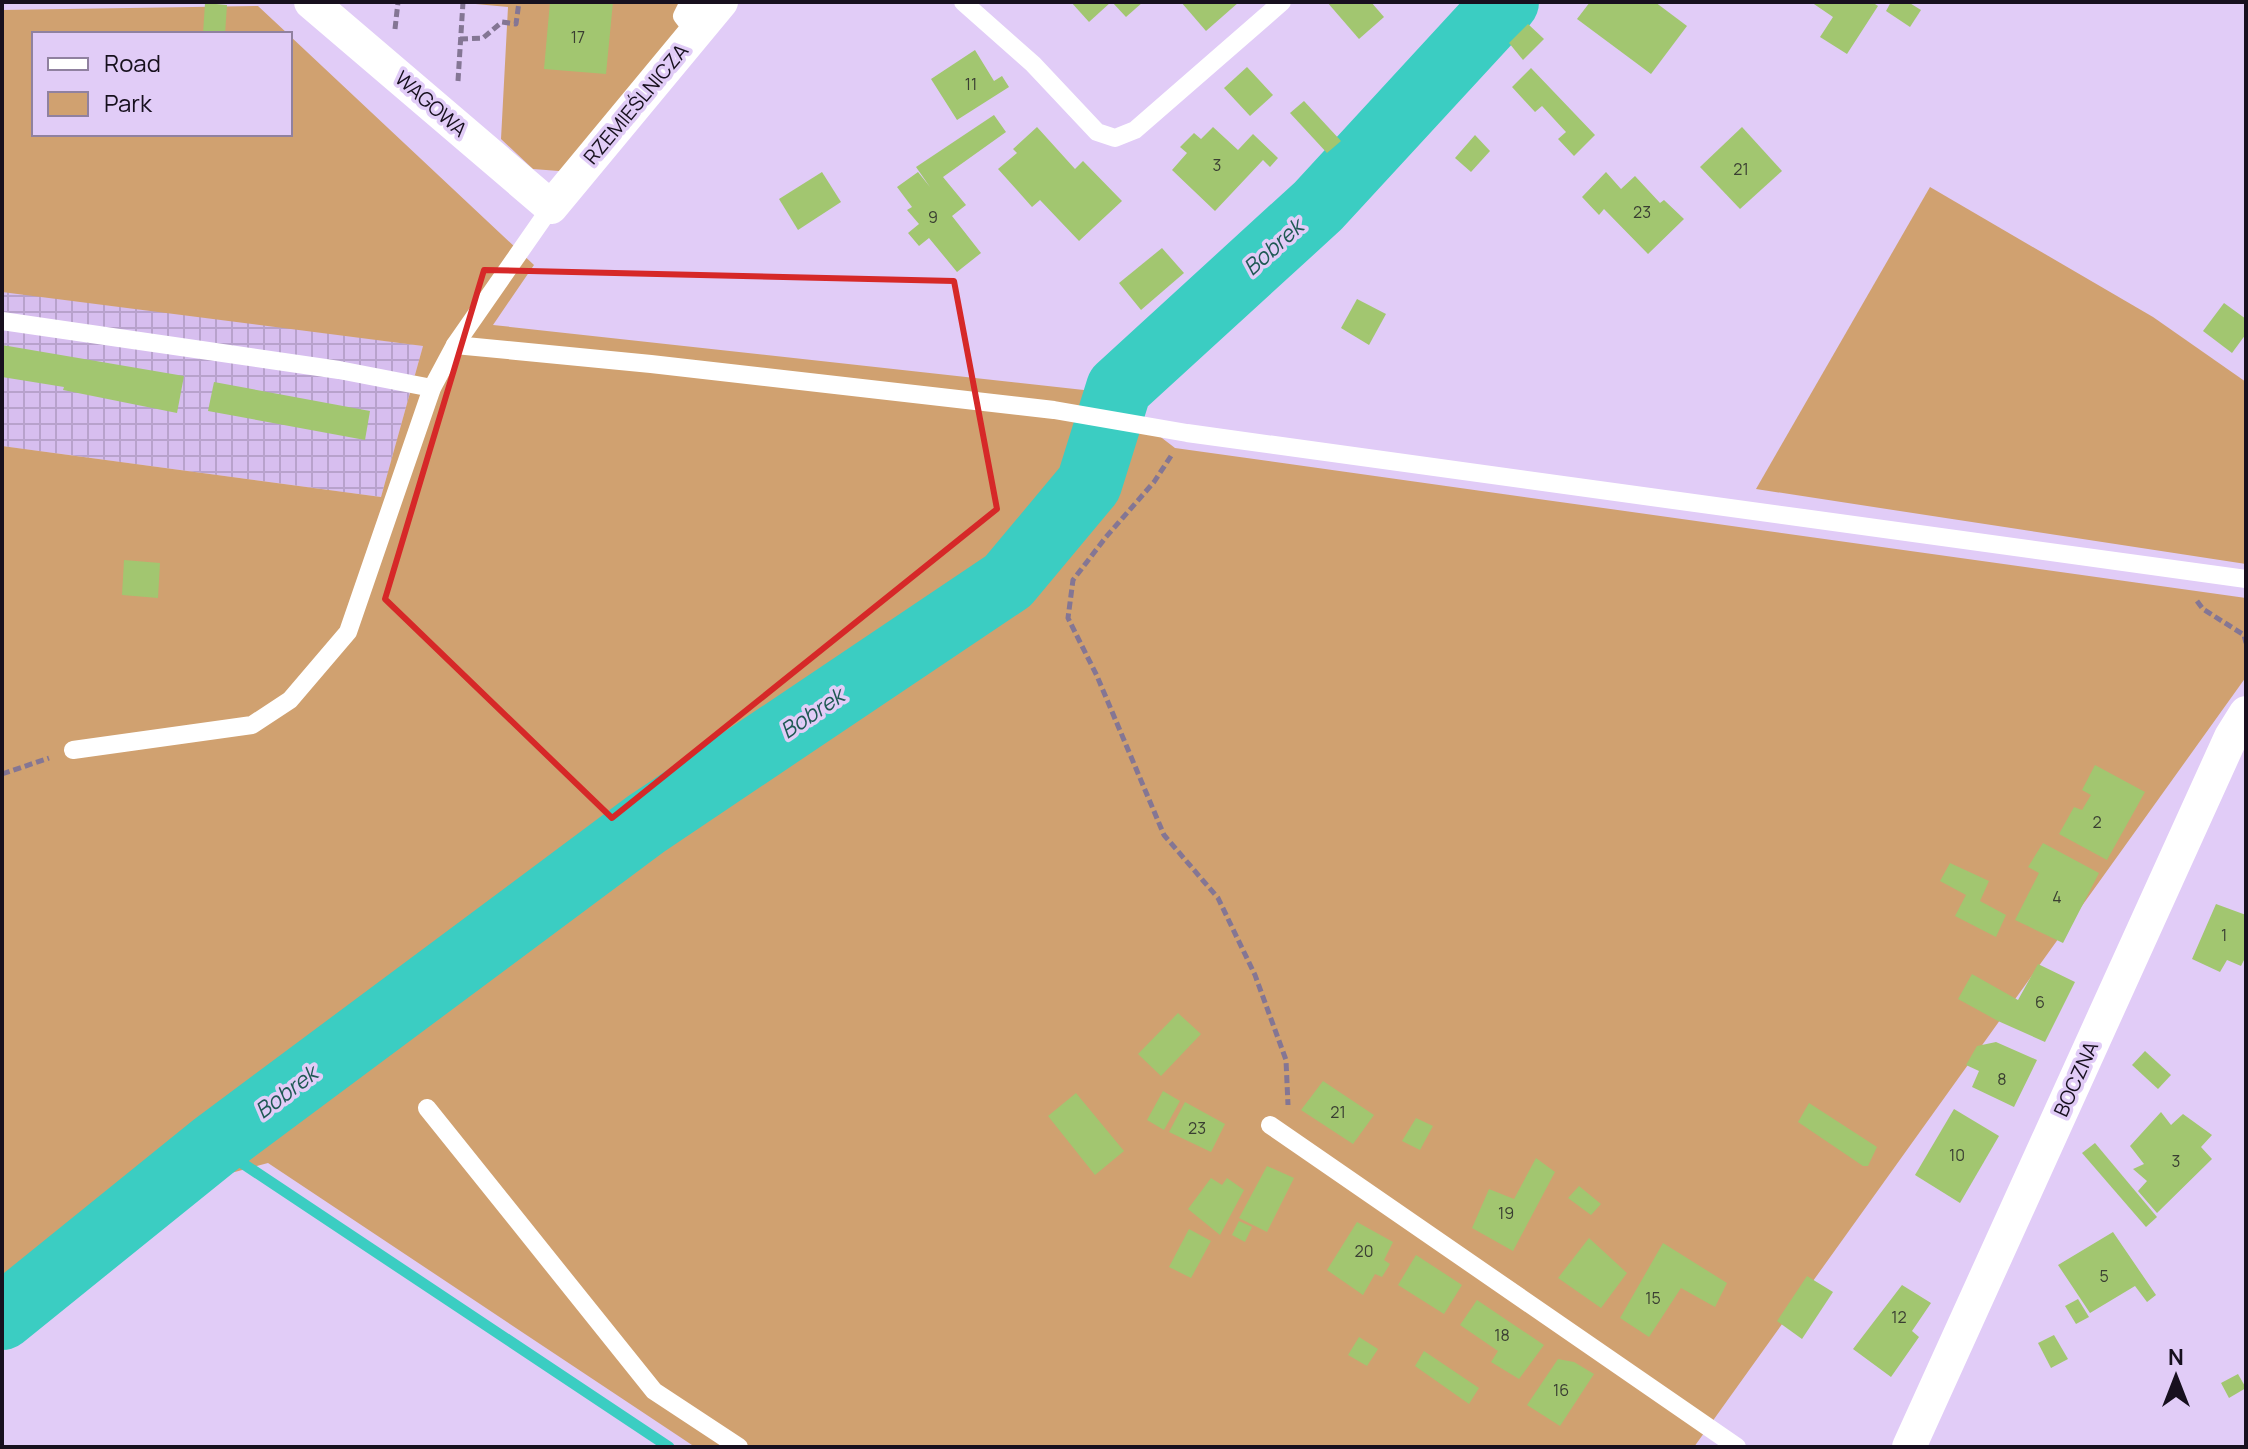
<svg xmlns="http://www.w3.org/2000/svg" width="2248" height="1449" viewBox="0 0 2248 1449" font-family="Manrope,sans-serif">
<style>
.industrial{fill:url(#industrial-grid)}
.green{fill:#d0a170}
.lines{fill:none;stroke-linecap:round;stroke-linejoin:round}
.stream{stroke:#3bcdc2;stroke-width:11}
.river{stroke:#3bcdc2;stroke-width:66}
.building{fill:#a2c670}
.path{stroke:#847694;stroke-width:5;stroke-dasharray:8 4;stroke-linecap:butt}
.lane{stroke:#fff;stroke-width:18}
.street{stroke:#fff;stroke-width:34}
.marked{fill:none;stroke:#d62828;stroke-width:6;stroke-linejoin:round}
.labels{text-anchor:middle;stroke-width:7;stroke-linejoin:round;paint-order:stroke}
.number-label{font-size:16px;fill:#3a3e32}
.street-label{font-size:20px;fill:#17101e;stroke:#e1ccf7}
.water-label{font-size:22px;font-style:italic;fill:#1f5954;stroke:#e1ccf7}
</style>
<defs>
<pattern id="industrial-grid" width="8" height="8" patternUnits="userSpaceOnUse" patternTransform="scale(2)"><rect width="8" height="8" fill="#d7beef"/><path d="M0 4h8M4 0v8" fill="none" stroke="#b8a2cc"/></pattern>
</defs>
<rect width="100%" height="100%" fill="#e1ccf7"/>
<!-- industrial -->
<path class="industrial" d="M2,288L423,346L381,497L2,446Z"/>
<!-- green -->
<g class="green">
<path d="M454,2H702L572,172L533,169L501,139L508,7Z"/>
<path d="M258,6L288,34H34V134H290V36L534,265L493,325L1102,392L1175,448L2246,598V677L1694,1447H695L268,1163L220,1176L2,1346V446L381,497L423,346L2,292V10Z"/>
<path d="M1930,187L2153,317L2246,382V564L1756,489Z"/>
</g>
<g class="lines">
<!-- stream -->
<path class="stream" d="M215,1145L669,1447"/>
<!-- river -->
<path class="river" d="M2,1317L215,1145L646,824L1008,581L1089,484L1119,388L1318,206L1506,2"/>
</g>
<!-- building -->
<g class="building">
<path d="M550,2H613L606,74L544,69Z"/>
<path d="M1071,2H1111L1089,22Z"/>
<path d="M1112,2H1143L1126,17Z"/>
<path d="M1181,2H1239L1206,31Z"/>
<path d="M1327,2H1371L1384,17L1359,39Z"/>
<path d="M1590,2H1655L1687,26L1651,74L1577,19Z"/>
<path d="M1811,2H1872L1878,6L1847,54L1820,37L1833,17Z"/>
<path d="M1891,2H1908L1921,10L1910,27L1886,11Z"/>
<path d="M205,3L227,5L225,34H203Z"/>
<path d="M1528,24L1544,39L1523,60L1509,43Z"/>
<path d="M975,50L994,81L1002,76L1009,87L957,120L931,79Z"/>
<path d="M1247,67L1273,95L1250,116L1224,88Z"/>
<path d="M1531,68L1595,135L1574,156L1558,139L1566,132L1542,106L1535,112L1512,87Z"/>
<path d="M1304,101L1341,141L1327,153L1290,113Z"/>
<path d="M994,115L1006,132L943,177L966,205L952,216L981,253L957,272L929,238L919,246L908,233L919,224L907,210L912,207L897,187L918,172L930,187L916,167Z"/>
<path d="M1037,127L1075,169L1083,161L1122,201L1079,241L1040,200L1032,207L998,169L1017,153L1013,149Z"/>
<path d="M1213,127L1238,150L1253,134L1278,158L1270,167L1263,160L1215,211L1172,170L1187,153L1180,147L1194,133L1201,139Z"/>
<path d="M1742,127L1782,171L1740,209L1700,167Z"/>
<path d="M1475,135L1490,151L1471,172L1455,158Z"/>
<path d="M822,172L841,202L798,230L779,199Z"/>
<path d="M1606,172L1621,189L1635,176L1660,203L1664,200L1684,219L1648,254L1604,209L1599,215L1582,197Z"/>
<path d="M1162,248L1184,273L1141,310L1119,283Z"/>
<path d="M1357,299L1386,314L1369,345L1341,328Z"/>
<path d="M2224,303L2246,319V334L2232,353L2203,331Z"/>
<path d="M2,345L184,376L177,413L63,390L64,387L2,377Z"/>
<path d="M214,382L370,411L365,440L208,411Z"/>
<path d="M124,560L160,563L158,598L122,595Z"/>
<path d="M2095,765L2145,792L2107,860L2059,834L2074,807L2082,810L2091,795L2082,790Z"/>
<path d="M2043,843L2099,873L2063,943L2015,920L2039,873L2028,867Z"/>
<path d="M1950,863L1989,881L1980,901L2006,915L1996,937L1955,916L1966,895L1940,881Z"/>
<path d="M2216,904L2246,915V956L2241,966L2227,960L2220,972L2192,959Z"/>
<path d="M2038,964L2075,982L2045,1042L1998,1021L1958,999L1972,974L2018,1000Z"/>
<path d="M1178,1013L1201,1034L1161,1076L1138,1054Z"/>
<path d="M1996,1042L2037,1060L2014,1107L1972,1087L1979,1071L1966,1065L1977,1046Z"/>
<path d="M2145,1051L2171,1075L2158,1089L2132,1065Z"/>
<path d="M1323,1081L1374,1115L1353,1144L1301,1110Z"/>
<path d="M1163,1091L1180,1101L1164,1130L1147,1120Z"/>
<path d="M1076,1093L1124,1151L1095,1175L1048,1116Z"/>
<path d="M1185,1102L1225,1124L1211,1152L1169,1132Z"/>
<path d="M1809,1103L1877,1147L1868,1166H1863L1798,1122Z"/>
<path d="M1954,1109L1999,1136L1960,1203L1915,1175Z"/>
<path d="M2161,1112L2171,1125L2183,1114L2212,1135L2201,1147L2212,1159L2157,1213L2138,1191L2147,1181L2133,1169L2144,1164L2130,1146Z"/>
<path d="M1416,1118L1433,1126L1420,1150L1402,1141Z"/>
<path d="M2095,1143L2157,1217L2146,1227L2082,1153Z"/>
<path d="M1536,1158L1555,1172L1513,1251L1472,1228L1489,1189L1514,1199Z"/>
<path d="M1267,1166L1294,1178L1267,1232L1239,1218Z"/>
<path d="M1211,1178L1222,1185L1227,1178L1244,1190L1220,1235L1188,1209Z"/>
<path d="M1579,1186L1601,1204L1591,1215L1568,1198Z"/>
<path d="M1239,1221L1252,1227L1245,1242L1232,1235Z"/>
<path d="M1357,1222L1393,1242L1384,1260L1390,1264L1382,1277L1375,1274L1363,1295L1327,1270Z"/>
<path d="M1189,1229L1211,1241L1191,1278L1169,1267Z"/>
<path d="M2113,1232L2156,1295L2147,1302L2135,1286L2090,1313L2058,1265Z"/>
<path d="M1589,1238L1627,1273L1601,1308L1558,1278Z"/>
<path d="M1663,1243L1727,1283L1715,1307L1681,1288L1649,1337L1620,1318Z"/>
<path d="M1416,1255L1462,1285L1444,1314L1398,1285Z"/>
<path d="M1807,1276L1833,1292L1802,1339L1777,1321Z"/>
<path d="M1902,1285L1931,1303L1912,1331L1919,1337L1891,1377L1853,1349Z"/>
<path d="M2078,1299L2089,1317L2076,1324L2065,1306Z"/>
<path d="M1477,1300L1544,1345L1519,1379L1491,1362L1498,1351L1460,1325Z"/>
<path d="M2054,1335L2068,1359L2051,1368L2038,1343Z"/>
<path d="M1359,1337L1378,1349L1367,1366L1348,1355Z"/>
<path d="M1424,1351L1479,1388L1469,1404L1415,1366Z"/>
<path d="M1558,1359L1574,1362L1594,1374L1560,1426L1527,1405Z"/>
<path d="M2238,1374L2246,1388L2229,1398L2221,1383Z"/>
</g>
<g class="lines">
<!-- path -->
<g class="path">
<path d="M395,29L398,2"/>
<path d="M460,39L483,38L502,22L516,24L519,2"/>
<path d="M458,81L463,2"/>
<path d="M1171,456L1154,482L1106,537L1073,580L1068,618L1097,676L1164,835L1218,898L1255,975L1286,1060L1288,1105"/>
<path d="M2197,601L2203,609L2244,635L2246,643"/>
<path d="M2,774L49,758"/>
</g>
<!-- lane -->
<g class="lane">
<path d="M689,2L682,16L695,33"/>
<path d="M963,2L1033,64L1097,132L1115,138L1135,130L1282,2"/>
<path d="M2,321L339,370L432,388"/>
<path d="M455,345L651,364L1054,410L1187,433L2246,579"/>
<path d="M73,750L252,725L290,700L348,632L432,388L455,345L551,207"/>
<path d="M427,1108L654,1391L739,1447"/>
<path d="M1270,1125L1737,1447"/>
</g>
<!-- street -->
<g class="street">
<path d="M311,2L551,207L721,2"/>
<path d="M1909,1447L2231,737L2246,713"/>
</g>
</g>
<!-- marked area -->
<path class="marked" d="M484,270L954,281L997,509L612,818L385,599Z"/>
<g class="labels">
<!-- number labels -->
<g class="number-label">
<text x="578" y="43">17</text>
<text x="971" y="90">11</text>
<text x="1217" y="171">3</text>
<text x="1741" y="175">21</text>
<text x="1642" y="218">23</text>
<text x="933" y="223">9</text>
<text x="2097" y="828">2</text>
<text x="2057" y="903">4</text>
<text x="2224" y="941">1</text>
<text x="2040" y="1008">6</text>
<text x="2002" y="1085">8</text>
<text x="1338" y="1118">21</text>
<text x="1197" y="1134">23</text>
<text x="1957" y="1161">10</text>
<text x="2176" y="1167">3</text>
<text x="1506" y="1219">19</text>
<text x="1364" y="1257">20</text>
<text x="2104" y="1282">5</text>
<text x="1653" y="1304">15</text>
<text x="1899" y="1323">12</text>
<text x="1502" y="1341">18</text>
<text x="1561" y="1396">16</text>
</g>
<!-- street labels -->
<g class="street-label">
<text transform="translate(431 104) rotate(41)" y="7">WAGOWA</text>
<text transform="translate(636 104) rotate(-50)" y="7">RZEMIEŚLNICZA</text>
<text transform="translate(2076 1079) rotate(-66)" y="7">BOCZNA</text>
</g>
<!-- water labels -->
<g class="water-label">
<text transform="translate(1273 247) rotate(-42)" y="8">Bobrek</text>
<text transform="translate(812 713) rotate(-34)" y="8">Bobrek</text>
<text transform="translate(286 1092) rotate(-37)" y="8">Bobrek</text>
</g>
</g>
<!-- border -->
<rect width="2248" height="1449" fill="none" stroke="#17101e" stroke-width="8"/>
<!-- legend -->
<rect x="32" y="32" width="260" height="104" fill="#e1ccf7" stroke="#9081a0" stroke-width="2"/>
<rect x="48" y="58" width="40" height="12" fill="#ffffff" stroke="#9081a0" stroke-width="2"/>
<text x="104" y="72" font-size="24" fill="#17101e">Road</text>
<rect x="48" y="92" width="40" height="24" fill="#d0a170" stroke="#9081a0" stroke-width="2"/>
<text x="104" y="112" font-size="24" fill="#17101e">Park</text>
<!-- north arrow -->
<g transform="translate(2176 1377)" stroke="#e1ccf7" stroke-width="6" paint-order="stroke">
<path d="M0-6L14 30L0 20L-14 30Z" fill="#17101e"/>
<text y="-12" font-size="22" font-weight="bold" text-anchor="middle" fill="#17101e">N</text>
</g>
</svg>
